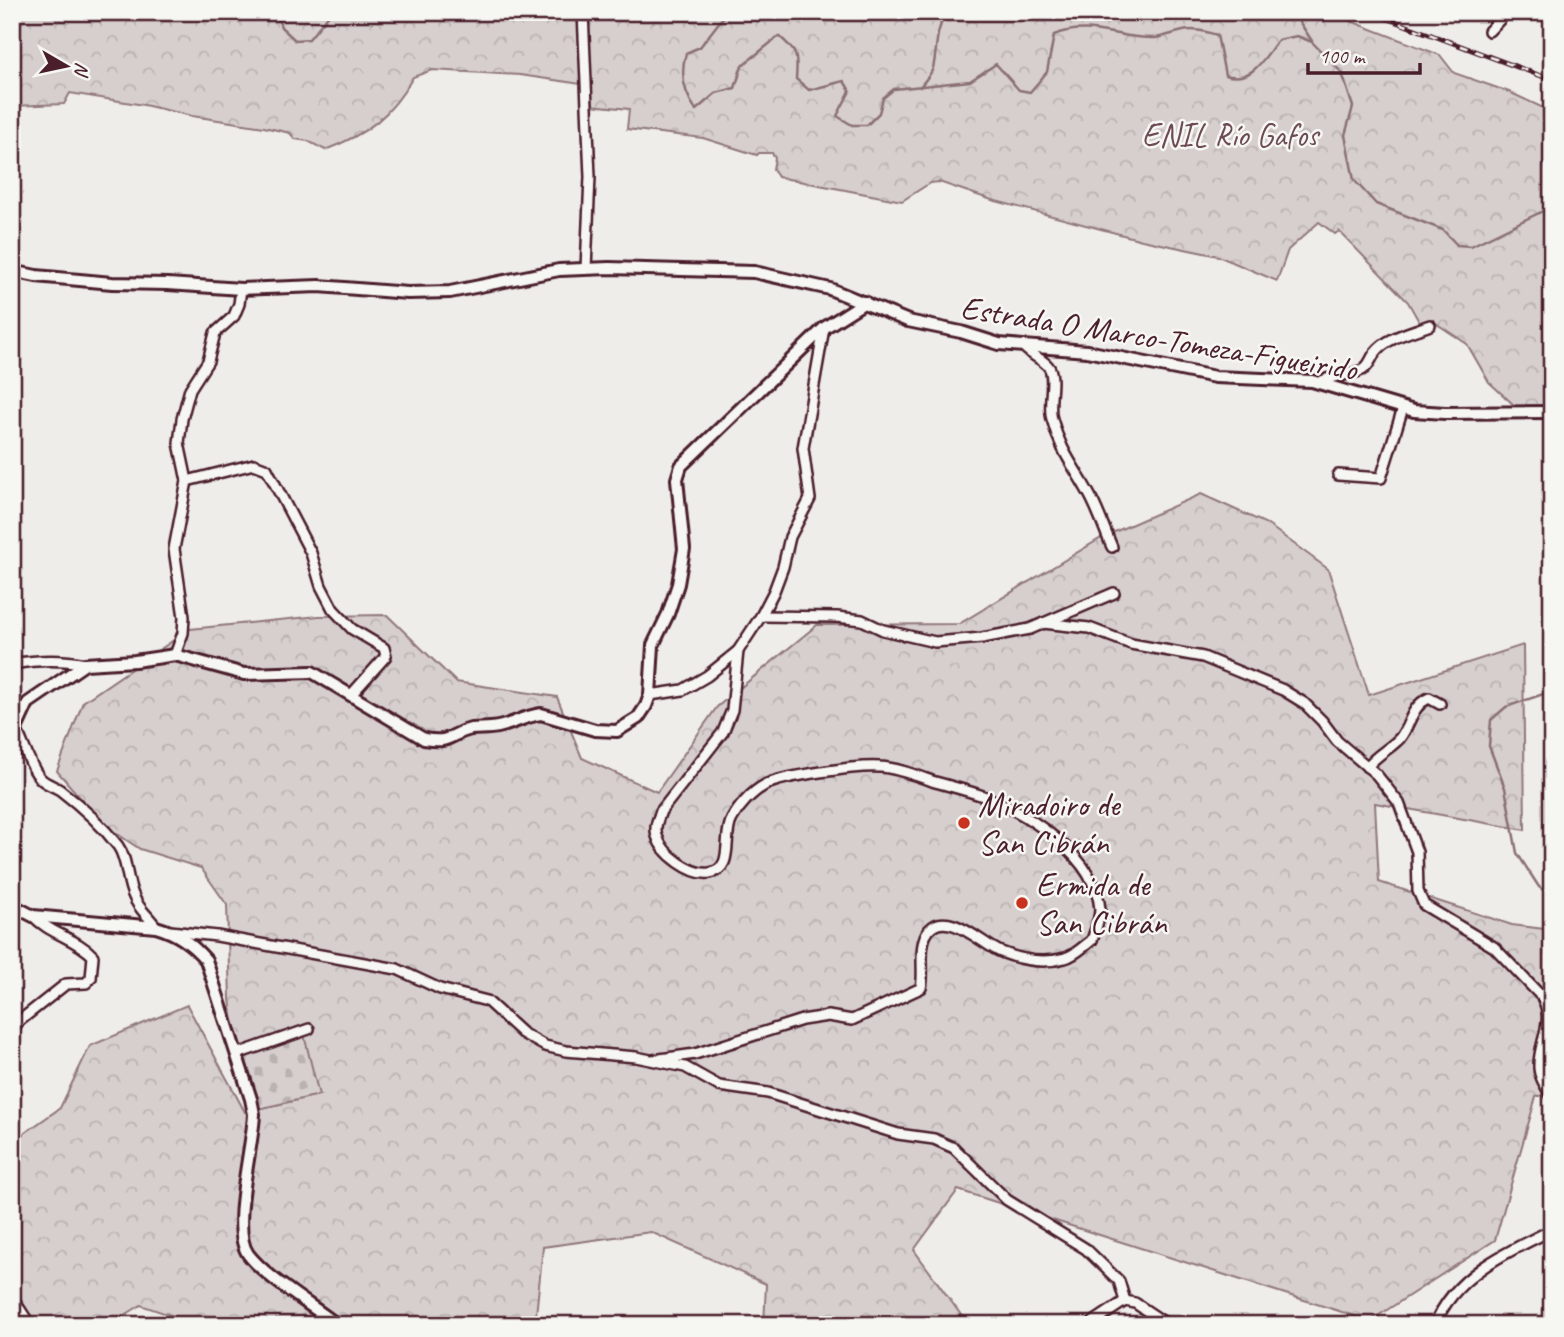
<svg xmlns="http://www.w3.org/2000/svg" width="1564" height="1337" viewBox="0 0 1564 1337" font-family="Caveat,sans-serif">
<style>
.forest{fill:url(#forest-crowns);stroke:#90777c;stroke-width:2}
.cemetery{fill:url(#cemetery-stones);stroke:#90777c;stroke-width:2}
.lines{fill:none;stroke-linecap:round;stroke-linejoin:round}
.stream{stroke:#8a6f74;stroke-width:2.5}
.minor-casing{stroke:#4a1f2b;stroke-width:14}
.tertiary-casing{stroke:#4a1f2b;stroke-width:16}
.minor{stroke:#f6f6f2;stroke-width:9}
.tertiary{stroke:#f6f6f2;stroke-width:10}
.rail-casing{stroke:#4a1f2b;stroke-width:5}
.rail{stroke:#f6f6f2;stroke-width:2.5;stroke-dasharray:8;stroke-linecap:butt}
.poi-dot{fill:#c8321e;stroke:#f6f6f2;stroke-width:2.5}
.labels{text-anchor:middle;stroke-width:5;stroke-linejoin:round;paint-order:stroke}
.park-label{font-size:33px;fill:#6d4b54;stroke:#f6f6f2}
.street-label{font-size:33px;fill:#4a1f2b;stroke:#f6f6f2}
.poi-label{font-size:33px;fill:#4a1f2b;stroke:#f6f6f2;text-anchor:start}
</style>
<defs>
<pattern id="forest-crowns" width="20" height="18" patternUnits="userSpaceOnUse" patternTransform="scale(1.75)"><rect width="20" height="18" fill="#d7cfce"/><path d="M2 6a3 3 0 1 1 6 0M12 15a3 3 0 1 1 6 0" fill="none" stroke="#bab1b1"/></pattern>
<pattern id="cemetery-stones" width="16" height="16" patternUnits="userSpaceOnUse" patternTransform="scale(1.75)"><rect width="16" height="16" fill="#d7cfce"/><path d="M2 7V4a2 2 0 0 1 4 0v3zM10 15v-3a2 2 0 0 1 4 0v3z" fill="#bab1b1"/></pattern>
</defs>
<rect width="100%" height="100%" fill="#efedea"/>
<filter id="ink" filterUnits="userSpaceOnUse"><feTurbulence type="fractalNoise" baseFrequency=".0143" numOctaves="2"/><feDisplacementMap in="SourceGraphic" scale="14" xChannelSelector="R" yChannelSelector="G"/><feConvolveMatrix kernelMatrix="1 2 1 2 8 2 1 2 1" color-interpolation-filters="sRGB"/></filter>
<g filter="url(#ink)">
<!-- forest -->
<g class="forest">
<path d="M12,12H1327L1440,55L1454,73L1509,92L1552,112V406H1515L1489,382L1467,344L1431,320L1430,325L1426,321L1421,325L1408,302L1339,231L1335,234L1319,222L1288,250L1277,281L1218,256L1142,240L992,200L939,182L930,183L902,201L778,177L773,169L775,158L772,153H759L757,155L703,138L627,129L629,109L590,105L586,88L581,84L520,75L432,70L413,77C391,116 367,134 325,150L308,141L295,139L290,133L264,127L192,116L144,105L70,93L64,104L12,106Z"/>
<path d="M1201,494L1267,524L1328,569L1369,695L1523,645L1525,830L1375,803L1379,882L1512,925L1552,930V1092L1536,1097L1495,1240L1370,1321L958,1190L914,1250L961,1315L955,1325H764L766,1284L651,1232L543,1247L535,1325H199L141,1305L109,1325H12V1142L60,1108L90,1046L187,1005L245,1112L319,1095L237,1054L230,999L227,905L201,868L140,849L104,825L57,771L83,702L190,629L319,616L387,615L456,682L557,697L582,758L657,792L717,707L817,625L959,624L1103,537Z"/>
</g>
<!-- cemetery -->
<path class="cemetery" d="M303,1031L319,1095L258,1109L241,1052Z"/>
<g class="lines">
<!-- stream -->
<g class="stream">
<path d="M211,12L221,20L238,19L240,12"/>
<path d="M276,12L281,27L295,40L309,39L331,12"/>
<path d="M727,12L700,47L686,53C680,73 684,93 696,110L716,93L735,88L742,66L779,36C797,51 798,55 796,79L809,90L844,81L850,91L837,116L852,125H867L879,113L883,98L894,89L970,81L996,64L1019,90L1030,92L1047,72L1054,35C1087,21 1118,38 1152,38C1161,38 1170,34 1179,32C1192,28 1204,31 1217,35L1225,75C1253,83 1263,59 1278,40L1297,36L1312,42L1342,73L1353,107L1345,135L1354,180L1376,204L1443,230L1457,245L1471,246L1543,211L1552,210"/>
<path d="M1293,12L1312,41"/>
<path d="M920,87C924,81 931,75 933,68C938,47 934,35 946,12"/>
<path d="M1552,545L1551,607L1546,632L1552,649"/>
<path d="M1552,691L1506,707L1491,720L1489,746L1505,788L1517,853L1539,887L1552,896"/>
</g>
<!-- minor casing -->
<g class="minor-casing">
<g id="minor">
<path d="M583,12L590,177L586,269"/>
<path d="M1489,31L1507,12"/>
<path d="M1023,346C1030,355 1041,358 1048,366C1057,376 1047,404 1052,419C1060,450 1073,465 1088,492C1098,509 1104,529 1112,547"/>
<path d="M1318,383C1332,374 1347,377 1362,370C1370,366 1370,359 1375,353C1387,337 1412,332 1430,325"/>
<path d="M1338,475L1381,478L1403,408"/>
<path d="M187,481L254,464L267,469L311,553L321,586L333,609L352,629L384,648L386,656L351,695"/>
<path d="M761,616L837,617L862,620L883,630L935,642L982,638L1030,629L1114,593"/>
<path d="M1043,623L1089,628L1131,644L1203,657L1283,690L1304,703L1322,721L1337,741L1376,774L1399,803L1417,852L1418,891L1424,905L1494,947L1542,997C1556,1022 1538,1042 1539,1067C1539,1077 1547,1088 1552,1097"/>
<path d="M175,655L183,633L184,617L174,549L187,481L179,443L182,419L190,389L208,361L215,333L234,316L239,304L241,289"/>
<path d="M12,664C36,660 62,659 85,664"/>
<path d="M650,695L683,690L707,676L738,651L761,616L774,591L783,567L790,537L810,499L803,448L824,328"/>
<path d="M17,731C23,743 32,771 41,779C46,784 54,786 60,790C81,806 102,825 118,846C128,860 126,881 134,897C139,910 149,916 156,927"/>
<path d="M1367,767C1377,754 1390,749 1400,738C1411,724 1411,706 1429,698L1440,704"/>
<path d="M170,931L217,936L397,969L440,989L487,1001L522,1033L545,1046L566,1051L636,1057L685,1067L719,1086L768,1093L898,1134L934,1139L954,1148L1007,1200L1086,1249L1119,1281L1125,1301"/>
<path d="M12,1033L18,1022L66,984L86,983L91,978L93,956C76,938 50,934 33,916"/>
<path d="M237,1054L309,1029"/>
<path d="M653,1060L695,1054L802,1020L828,1016L852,1020L921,988C925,972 917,944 929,930C948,908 984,946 1001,952C1021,960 1044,964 1065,958C1074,956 1084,946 1092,940C1095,931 1100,919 1100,909C1096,857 1028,813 983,796C966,790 949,786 932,781C915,775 897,768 880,767C860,765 782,776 765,785C752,792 739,806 732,819C722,836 735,869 710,873C692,876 662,854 657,836C654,827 658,819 661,811L723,732L732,710L738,651"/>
<path d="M12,1297L30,1325"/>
<path d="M1089,1325L1125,1301L1135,1303L1168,1325"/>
<path d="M1435,1325C1453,1276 1508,1251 1552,1230"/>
</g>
</g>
<!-- tertiary casing -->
<g class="tertiary-casing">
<g id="tertiary">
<path d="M12,271L36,276L112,283L168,284L241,289L319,286L408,293L450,292L559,270L609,268L754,272L830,289L908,321L961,332L999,344L1087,351L1215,377L1312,381L1414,411L1445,413L1552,412"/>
<path d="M12,738L28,703L85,664L135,661L175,655L244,674L312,672L424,739C453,744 448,734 471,729C480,728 489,729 498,727C513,724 525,716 541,714L595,730L617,731L638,718L646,706L650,695L653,645L668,614L678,584L684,549L677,479L681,466L824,328L865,302"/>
<path d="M12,905L33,916L156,927C177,933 191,943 206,960L251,1099L254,1114C253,1147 230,1229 248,1254C265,1277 313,1306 337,1325"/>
</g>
</g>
<!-- minor -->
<use href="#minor" class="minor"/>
<!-- tertiary -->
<use href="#tertiary" class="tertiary"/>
<!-- rail casing -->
<g class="rail-casing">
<path id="rail" d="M1370,12L1552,80"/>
</g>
<!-- rail -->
<use href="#rail" class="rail"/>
</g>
</g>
<!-- markers -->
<g class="poi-dot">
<circle cx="964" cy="823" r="7"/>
<circle cx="1022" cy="903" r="7"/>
</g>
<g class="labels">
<!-- park labels -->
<g class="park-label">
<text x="1230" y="146">ENIL Río Gafos</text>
</g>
<!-- street labels -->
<g class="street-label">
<text transform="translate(1159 337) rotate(9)" y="12">Estrada O Marco-Tomeza-Figueirido</text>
</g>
<!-- poi labels -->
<g class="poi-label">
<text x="978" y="816">Miradoiro de<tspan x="978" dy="38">San Cibrán</tspan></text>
<text x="1036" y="896">Ermida de<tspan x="1036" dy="38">San Cibrán</tspan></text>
</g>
</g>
<!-- margin -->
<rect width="1564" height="1337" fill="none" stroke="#f6f6f2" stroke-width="42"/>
<rect x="21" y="21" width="1522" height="1295" fill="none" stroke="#4a1f2b" stroke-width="2.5" filter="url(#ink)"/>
<!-- north arrow -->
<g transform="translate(66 66) rotate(99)" stroke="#f6f6f2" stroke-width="5" paint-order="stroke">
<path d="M0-5L12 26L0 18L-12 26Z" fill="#4a1f2b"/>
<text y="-10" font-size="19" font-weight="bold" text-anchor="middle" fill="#4a1f2b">N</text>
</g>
<!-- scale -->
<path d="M1308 63v10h112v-10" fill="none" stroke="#4a1f2b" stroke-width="3.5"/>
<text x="1319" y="63" font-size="21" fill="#4a1f2b" stroke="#f6f6f2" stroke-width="5" paint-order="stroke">100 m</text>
</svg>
